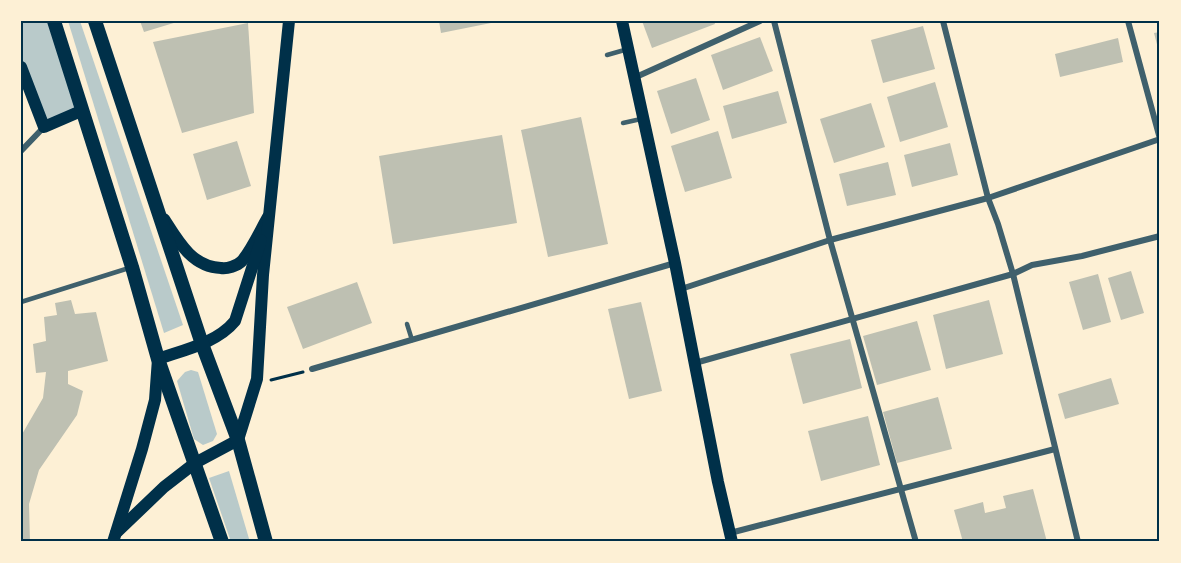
<svg xmlns="http://www.w3.org/2000/svg" width="1181" height="563" viewBox="0 0 1181 563" font-family="Karla,sans-serif">
<style>
.green{fill:#b9caca}
.building{fill:#bec0b2}
.lines{fill:none;stroke-linecap:round;stroke-linejoin:round}
.path{stroke:#003049;stroke-width:3}
.service{stroke:#3f606c;stroke-width:4.5}
.minor{stroke:#3f606c;stroke-width:6}
.secondary{stroke:#003049;stroke-width:12}
.primary{stroke:#003049;stroke-width:14}
.neatline{fill:none;stroke:#003049;stroke-width:2}
</style>
<rect width="100%" height="100%" fill="#fdf0d5"/>
<!-- green -->
<g class="green">
<path d="M21,21H54L81,111L44,127L21,67Z"/>
<path d="M68,21H80L183,325L164,333Z"/>
<path d="M191,370L198,372L217,434L213,441L203,445L194,439L177,381L185,372Z"/>
<path d="M229,471L250,542H231L209,478Z"/>
</g>
<!-- building -->
<g class="building">
<path d="M140,21H177V22L144,32Z"/>
<path d="M439,21H496V22L441,33Z"/>
<path d="M642,21H714L715,24L652,48Z"/>
<path d="M248,23L254,113L182,133L153,42Z"/>
<path d="M923,26L935,69L883,83L871,40Z"/>
<path d="M1160,32V52H1159L1154,33Z"/>
<path d="M760,37L773,71L723,90L711,55Z"/>
<path d="M1118,38L1123,62L1060,77L1055,54Z"/>
<path d="M696,78L710,120L671,134L657,91Z"/>
<path d="M935,82L948,127L900,142L887,97Z"/>
<path d="M778,91L787,123L732,139L723,106Z"/>
<path d="M871,103L885,147L834,163L820,119Z"/>
<path d="M581,117L608,244L548,257L521,130Z"/>
<path d="M718,131L732,178L685,192L671,146Z"/>
<path d="M502,135L517,223L393,244L379,156Z"/>
<path d="M237,141L251,186L207,200L193,154Z"/>
<path d="M950,143L958,175L912,187L904,155Z"/>
<path d="M888,162L896,195L847,206L839,174Z"/>
<path d="M1131,271L1144,313L1121,320L1108,278Z"/>
<path d="M1098,274L1111,322L1083,330L1069,282Z"/>
<path d="M357,282L372,323L303,349L287,307Z"/>
<path d="M71,300L75,314L96,312L108,361L68,371V384L83,391L77,415L39,470L29,504L30,542H21V436L43,398L46,372L36,373L33,344L46,341L44,317L57,315L55,303Z"/>
<path d="M989,300L1003,354L946,369L933,315Z"/>
<path d="M641,302L662,391L629,399L608,309Z"/>
<path d="M917,321L931,370L877,385L863,336Z"/>
<path d="M850,339L862,388L803,404L790,354Z"/>
<path d="M1111,378L1119,404L1065,419L1058,394Z"/>
<path d="M938,397L952,449L897,463L883,412Z"/>
<path d="M868,416L880,465L821,481L808,431Z"/>
<path d="M1033,489L1047,542H963L954,510L983,502L985,513L1006,508L1003,496Z"/>
</g>
<g class="lines">
<!-- path -->
<path class="path" d="M271,380L303,372"/>
<!-- service -->
<g class="service">
<path d="M607,55L628,49"/>
<path d="M623,123L641,119"/>
<path d="M21,302L129,268"/>
<path d="M407,324L412,340"/>
</g>
<!-- minor -->
<g class="minor">
<path d="M774,21L830,240L916,542"/>
<path d="M943,21L988,198L998,224L1013,274L1078,542"/>
<path d="M1128,21L1160,139"/>
<path d="M636,77L760,21"/>
<path d="M21,151L44,127"/>
<path d="M681,289L830,240L988,198L1160,139"/>
<path d="M695,363L1013,274L1032,265L1082,256L1160,236"/>
<path d="M312,369L675,263"/>
<path d="M730,533L1055,449"/>
</g>
<!-- secondary -->
<g class="secondary">
<path d="M622,21L675,263L718,482L732,542"/>
<path d="M21,67L44,127L81,111"/>
<path d="M164,219C178,241 192,267 221,268C227,269 237,266 242,261C252,249 260,231 268,217"/>
<path d="M116,533L164,487L195,463L238,440L257,379L263,275L289,21"/>
<path d="M113,542L142,449L155,400L158,359C184,350 217,343 235,321L261,240"/>
</g>
<!-- primary -->
<g class="primary">
<path d="M54,21L132,267L158,359L222,542"/>
<path d="M95,21L202,344L238,440L266,542"/>
</g>
</g>
<!-- border -->
<rect width="1181" height="563" fill="none" stroke="#fdf0d5" stroke-width="45"/>
<rect x="22" y="22" width="1136" height="518" class="neatline"/>
</svg>
